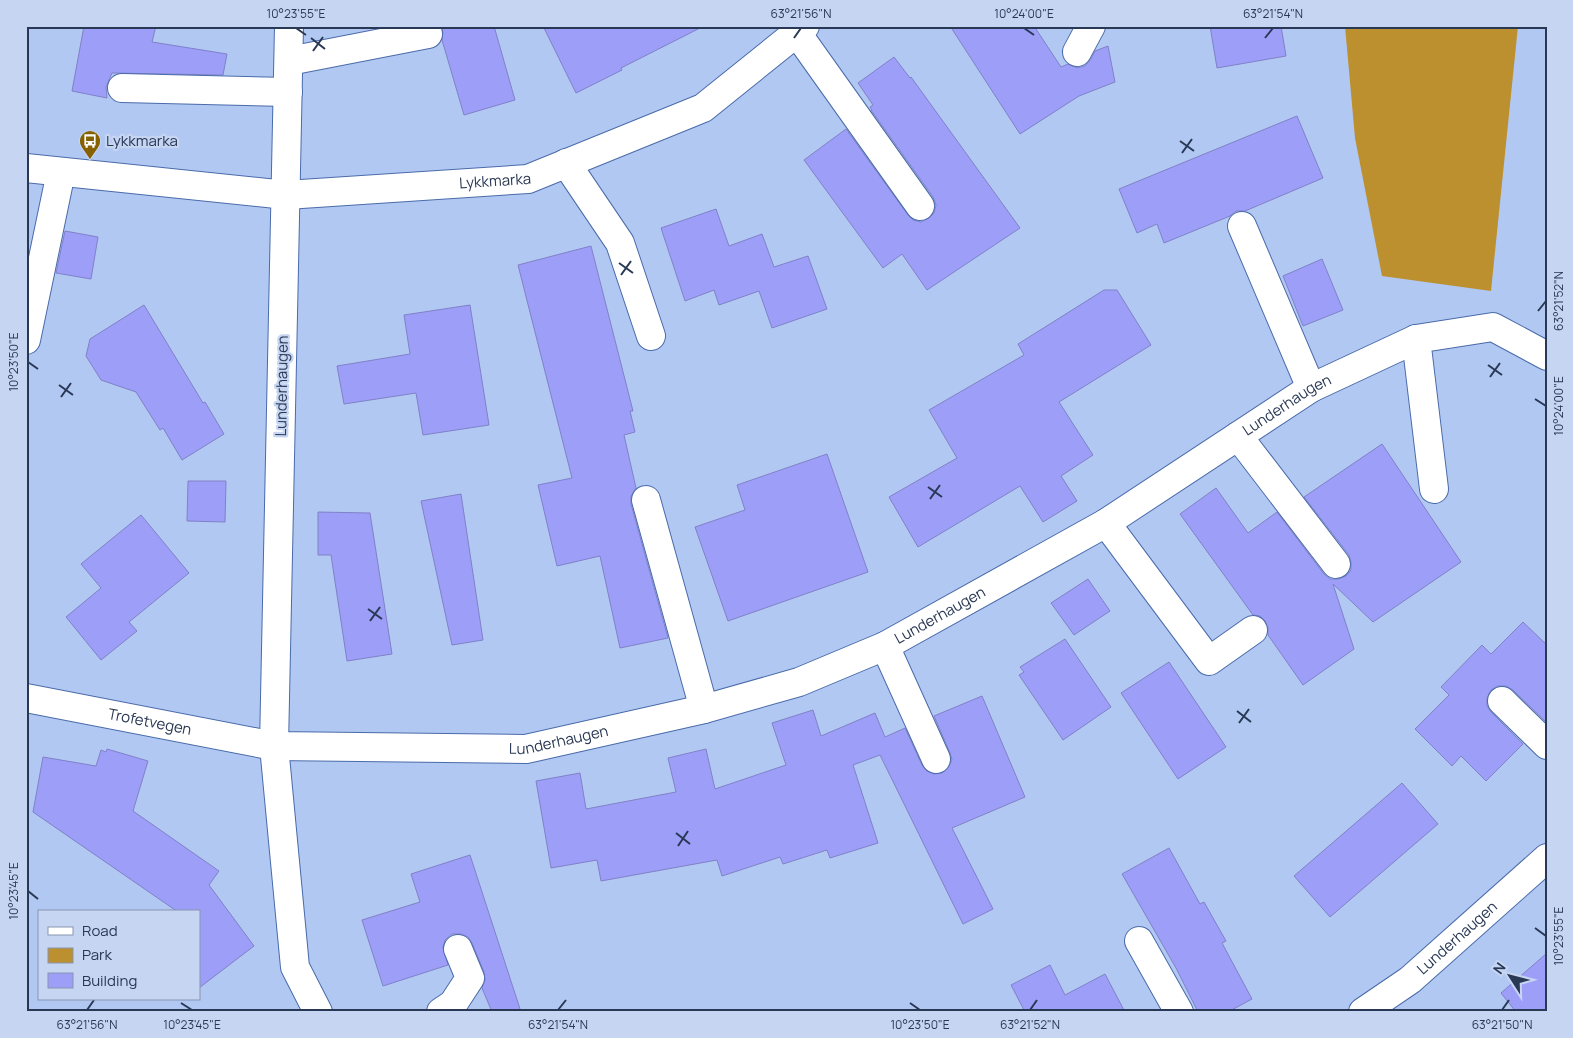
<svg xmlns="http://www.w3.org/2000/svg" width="1573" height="1038" viewBox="0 0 1573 1038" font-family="Manrope,sans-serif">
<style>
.green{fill:#bc8f2f}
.building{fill:#9d9ef8;stroke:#8081c8}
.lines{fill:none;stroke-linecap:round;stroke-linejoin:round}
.minor-casing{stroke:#4a6baa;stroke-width:30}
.minor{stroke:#fff;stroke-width:28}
.ticks{fill:none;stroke:#293854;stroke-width:2}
.labels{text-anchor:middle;stroke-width:4.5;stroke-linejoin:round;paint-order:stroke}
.poi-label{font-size:15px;fill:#293854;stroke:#c6d5f1;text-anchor:start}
.street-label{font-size:15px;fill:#293854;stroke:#c6d5f1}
.neatline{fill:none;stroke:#293854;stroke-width:2}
.ticks-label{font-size:12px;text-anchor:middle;fill:#293854}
</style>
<rect width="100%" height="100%" fill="#b1c8f2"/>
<!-- green -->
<path class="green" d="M1345,26H1518L1491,291L1382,276L1355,138Z"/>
<!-- building -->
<g class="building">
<path d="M84,26H156L152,42L227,54L223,75L112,73L106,87L107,98L72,91Z"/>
<path d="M441,26H494L515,100L464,115L442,40L443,32Z"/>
<path d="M543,26H704L621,68L622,70L576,93Z"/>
<path d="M950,26H1034L1061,67L1068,64L1077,68L1085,66L1091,59L1095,51L1108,46L1115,82L1079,96L1020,134Z"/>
<path d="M1210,26H1281L1286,56L1217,68Z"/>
<path d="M894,57L910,78L911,77L1020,228L927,290L902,254L883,268L804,160L846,129L908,215L913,220L921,222L929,218L934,213L936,205L933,197L871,110H872L870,107L873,105L858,83Z"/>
<path d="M1297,116L1323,178L1245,211H1236L1230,216L1164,243L1157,224L1137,233L1119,189Z"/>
<path d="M716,209L729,246L762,234L774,267L808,256L827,309L772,328L759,291L719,305L714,290L685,301L661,228Z"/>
<path d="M65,231L98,237L91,279L56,273Z"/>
<path d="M591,246L633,411H630L635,432L624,435L636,488L631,496V504L668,638L620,648L600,556L557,566L538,485L572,478L518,265Z"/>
<path d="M1322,259L1343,310L1303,326L1283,276Z"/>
<path d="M1104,290H1117L1151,345L1059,402L1093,455L1061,476L1077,501L1043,522L1020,486L918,547L889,497L957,458L929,410L1024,355L1018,344Z"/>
<path d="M144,305L203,403L205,402L224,434L182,460L163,428L160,430L136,392L101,380L86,356L90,339Z"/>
<path d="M470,305L489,425L423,435L416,393L344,404L337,366L410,354L404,315Z"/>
<path d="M1382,444L1461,562L1373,622L1333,584L1354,649L1303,685L1268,635V628L1265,621L1260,616L1253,615L1180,514L1216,488L1248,533L1277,512L1324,574L1330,579H1338L1346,576L1351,570V562L1349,555L1304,497Z"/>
<path d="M827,454L868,572L728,621L695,527L745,510L737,485Z"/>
<path d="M188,481H226L225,522L187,521Z"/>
<path d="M461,494L483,640L452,645L421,501Z"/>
<path d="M318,512L370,513L392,654L347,661L331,555H318Z"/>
<path d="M141,515L189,573L129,622L137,631L101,660L66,617L101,588L81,564Z"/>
<path d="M1088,579L1110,611L1074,635L1051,603Z"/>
<path d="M1523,622L1547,645V720L1545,721L1513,690L1506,686H1498L1491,690L1487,698V706L1491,712L1523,744L1486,781L1461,756L1452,766L1415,729L1449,695L1441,687L1482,645L1491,654Z"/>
<path d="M1065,639L1111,707L1063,740L1019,675L1024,672L1020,667Z"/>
<path d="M1169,662L1226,747L1178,779L1121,693Z"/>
<path d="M982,696L1025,797L952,828L993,909L963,924L880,755L853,765L878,843L830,858L827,850L783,864L780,857L722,876L717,860L601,881L597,860L551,868L536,781L580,773L586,809L676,792L668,758L706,749L715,789L786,765L772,723L813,710L821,736L875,713L885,737L905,728L922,765L927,771L934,774L942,773L948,768L952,760L950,753L934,716Z"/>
<path d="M107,749L148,761L133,811L219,871L209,885L254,946L199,988V912H178L33,812L43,757L96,766L101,750L106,752Z"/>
<path d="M1402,783L1438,824L1330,917L1294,876Z"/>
<path d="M1169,848L1200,904L1204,902L1226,941L1222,943L1252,999L1228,1012H1198L1176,968L1122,874Z"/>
<path d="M470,855L521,1012H492L482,988L485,980L484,972L472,943L468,937L461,934H452L445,940L443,947L448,965L383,986L362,920L420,902L411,874Z"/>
<path d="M1547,953V1012H1516L1501,993Z"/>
<path d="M1050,965L1065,995L1105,974L1125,1012H1025L1011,985Z"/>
</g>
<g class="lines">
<!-- minor casing -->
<g class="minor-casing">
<g id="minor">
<path d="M289,26L274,746L295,967L318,1012"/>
<path d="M797,33L920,206"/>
<path d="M1077,52L1091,26"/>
<path d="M289,61L428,34"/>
<path d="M122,88L288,92"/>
<path d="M566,163L620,243L651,336"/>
<path id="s1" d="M26,168L286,195L528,179L703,108L805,26"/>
<path d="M1242,226L1311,388"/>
<path d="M1416,339L1434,489"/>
<path d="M26,340L61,172"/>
<path d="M1238,436L1336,564"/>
<path d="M646,500L704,709"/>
<path d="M1106,523L1209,661L1253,630"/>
<path d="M885,646L936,759"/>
<path id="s2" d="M26,698L274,746L526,749L704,709L799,682L885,646L1106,523L1311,388L1416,339L1493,327L1547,356"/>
<path d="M1502,701L1547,745"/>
<path d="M1139,941L1179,1012"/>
<path d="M441,1012L453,1004L470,978L458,949"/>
<path id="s3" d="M1363,1012L1410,980L1547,858"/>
</g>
</g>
<!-- minor -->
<use href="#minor" class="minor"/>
</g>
<!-- ticks -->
<path class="ticks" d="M296,28L306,35M1024,28L1034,35M311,38L325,49M794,38L801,28M1265,38L1273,28M313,51L323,37M1180,141L1194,151M1182,153L1192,139M619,263L633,273M621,275L631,261M1538,311L1546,301M28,362L38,369M1488,365L1502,375M1490,377L1500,363M59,385L73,395M61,397L71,383M1535,399L1546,406M928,487L942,497M930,499L940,485M368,609L382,619M370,621L380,607M1237,711L1251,722M1239,723L1249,709M676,833L690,844M678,846L688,831M28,891L38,899M1535,928L1546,936M181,1003L192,1010M910,1003L920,1010M87,1010L94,1000M558,1010L566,1000M1030,1010L1037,1000M1502,1010L1509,1000"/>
<!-- icons -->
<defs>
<g id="bus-pin" transform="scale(1.125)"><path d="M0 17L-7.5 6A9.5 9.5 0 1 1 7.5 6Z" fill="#876100" stroke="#c6d5f1"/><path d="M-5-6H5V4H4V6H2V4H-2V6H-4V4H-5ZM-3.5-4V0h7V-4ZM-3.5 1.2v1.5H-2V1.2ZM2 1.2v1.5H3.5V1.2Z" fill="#fff"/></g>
</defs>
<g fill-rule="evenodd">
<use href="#bus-pin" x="90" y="141"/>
</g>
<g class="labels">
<!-- poi labels -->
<g class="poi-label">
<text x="106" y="146">Lykkmarka</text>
</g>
<!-- street labels -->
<g class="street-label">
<text dy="5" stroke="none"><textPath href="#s1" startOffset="471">Lykkmarka</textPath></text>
<text transform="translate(282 386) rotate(-89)" y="5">Lunderhaugen</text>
<text dy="5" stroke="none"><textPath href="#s2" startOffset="1348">Lunderhaugen</textPath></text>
<text dy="5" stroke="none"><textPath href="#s2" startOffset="942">Lunderhaugen</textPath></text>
<text dy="5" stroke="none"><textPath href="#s2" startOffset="126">Trofetvegen</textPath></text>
<text dy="5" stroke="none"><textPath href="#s2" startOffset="538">Lunderhaugen</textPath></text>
<text dy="5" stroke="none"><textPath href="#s3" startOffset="120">Lunderhaugen</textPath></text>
</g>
</g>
<!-- border -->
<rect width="1573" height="1038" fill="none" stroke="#c6d5f1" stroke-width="55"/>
<!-- legend -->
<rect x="38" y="910" width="162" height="90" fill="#c6d5f1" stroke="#8796b2"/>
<rect x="48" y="927" width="25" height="8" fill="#ffffff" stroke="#8796b2"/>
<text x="82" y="936" font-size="15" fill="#293854">Road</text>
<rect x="48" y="948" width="25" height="15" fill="#bc8f2f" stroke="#8796b2"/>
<text x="82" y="960" font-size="15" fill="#293854">Park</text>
<rect x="48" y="973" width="25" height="15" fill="#9d9ef8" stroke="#8796b2"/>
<text x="82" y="986" font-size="15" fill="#293854">Building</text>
<!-- north arrow -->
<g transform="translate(1510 976) rotate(306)" stroke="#c6d5f1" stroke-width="4" paint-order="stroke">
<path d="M0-4L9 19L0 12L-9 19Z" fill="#293854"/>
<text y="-8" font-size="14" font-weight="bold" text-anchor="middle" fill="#293854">N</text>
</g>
<rect x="28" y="28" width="1518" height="982" class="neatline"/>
<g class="ticks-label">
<text x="296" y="18">10°23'55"E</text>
<text x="801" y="18">63°21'56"N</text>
<text x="1024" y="18">10°24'00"E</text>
<text x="1273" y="18">63°21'54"N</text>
<text transform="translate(1559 301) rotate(-90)" y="4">63°21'52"N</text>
<text transform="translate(14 362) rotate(-90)" y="4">10°23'50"E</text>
<text transform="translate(1559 406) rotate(-90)" y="4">10°24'00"E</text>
<text transform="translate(14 891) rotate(-90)" y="4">10°23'45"E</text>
<text transform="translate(1559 936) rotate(-90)" y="4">10°23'55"E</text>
<text x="87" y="1029">63°21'56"N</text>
<text x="192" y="1029">10°23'45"E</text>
<text x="558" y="1029">63°21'54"N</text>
<text x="920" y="1029">10°23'50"E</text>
<text x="1030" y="1029">63°21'52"N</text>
<text x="1502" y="1029">63°21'50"N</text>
</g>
</svg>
